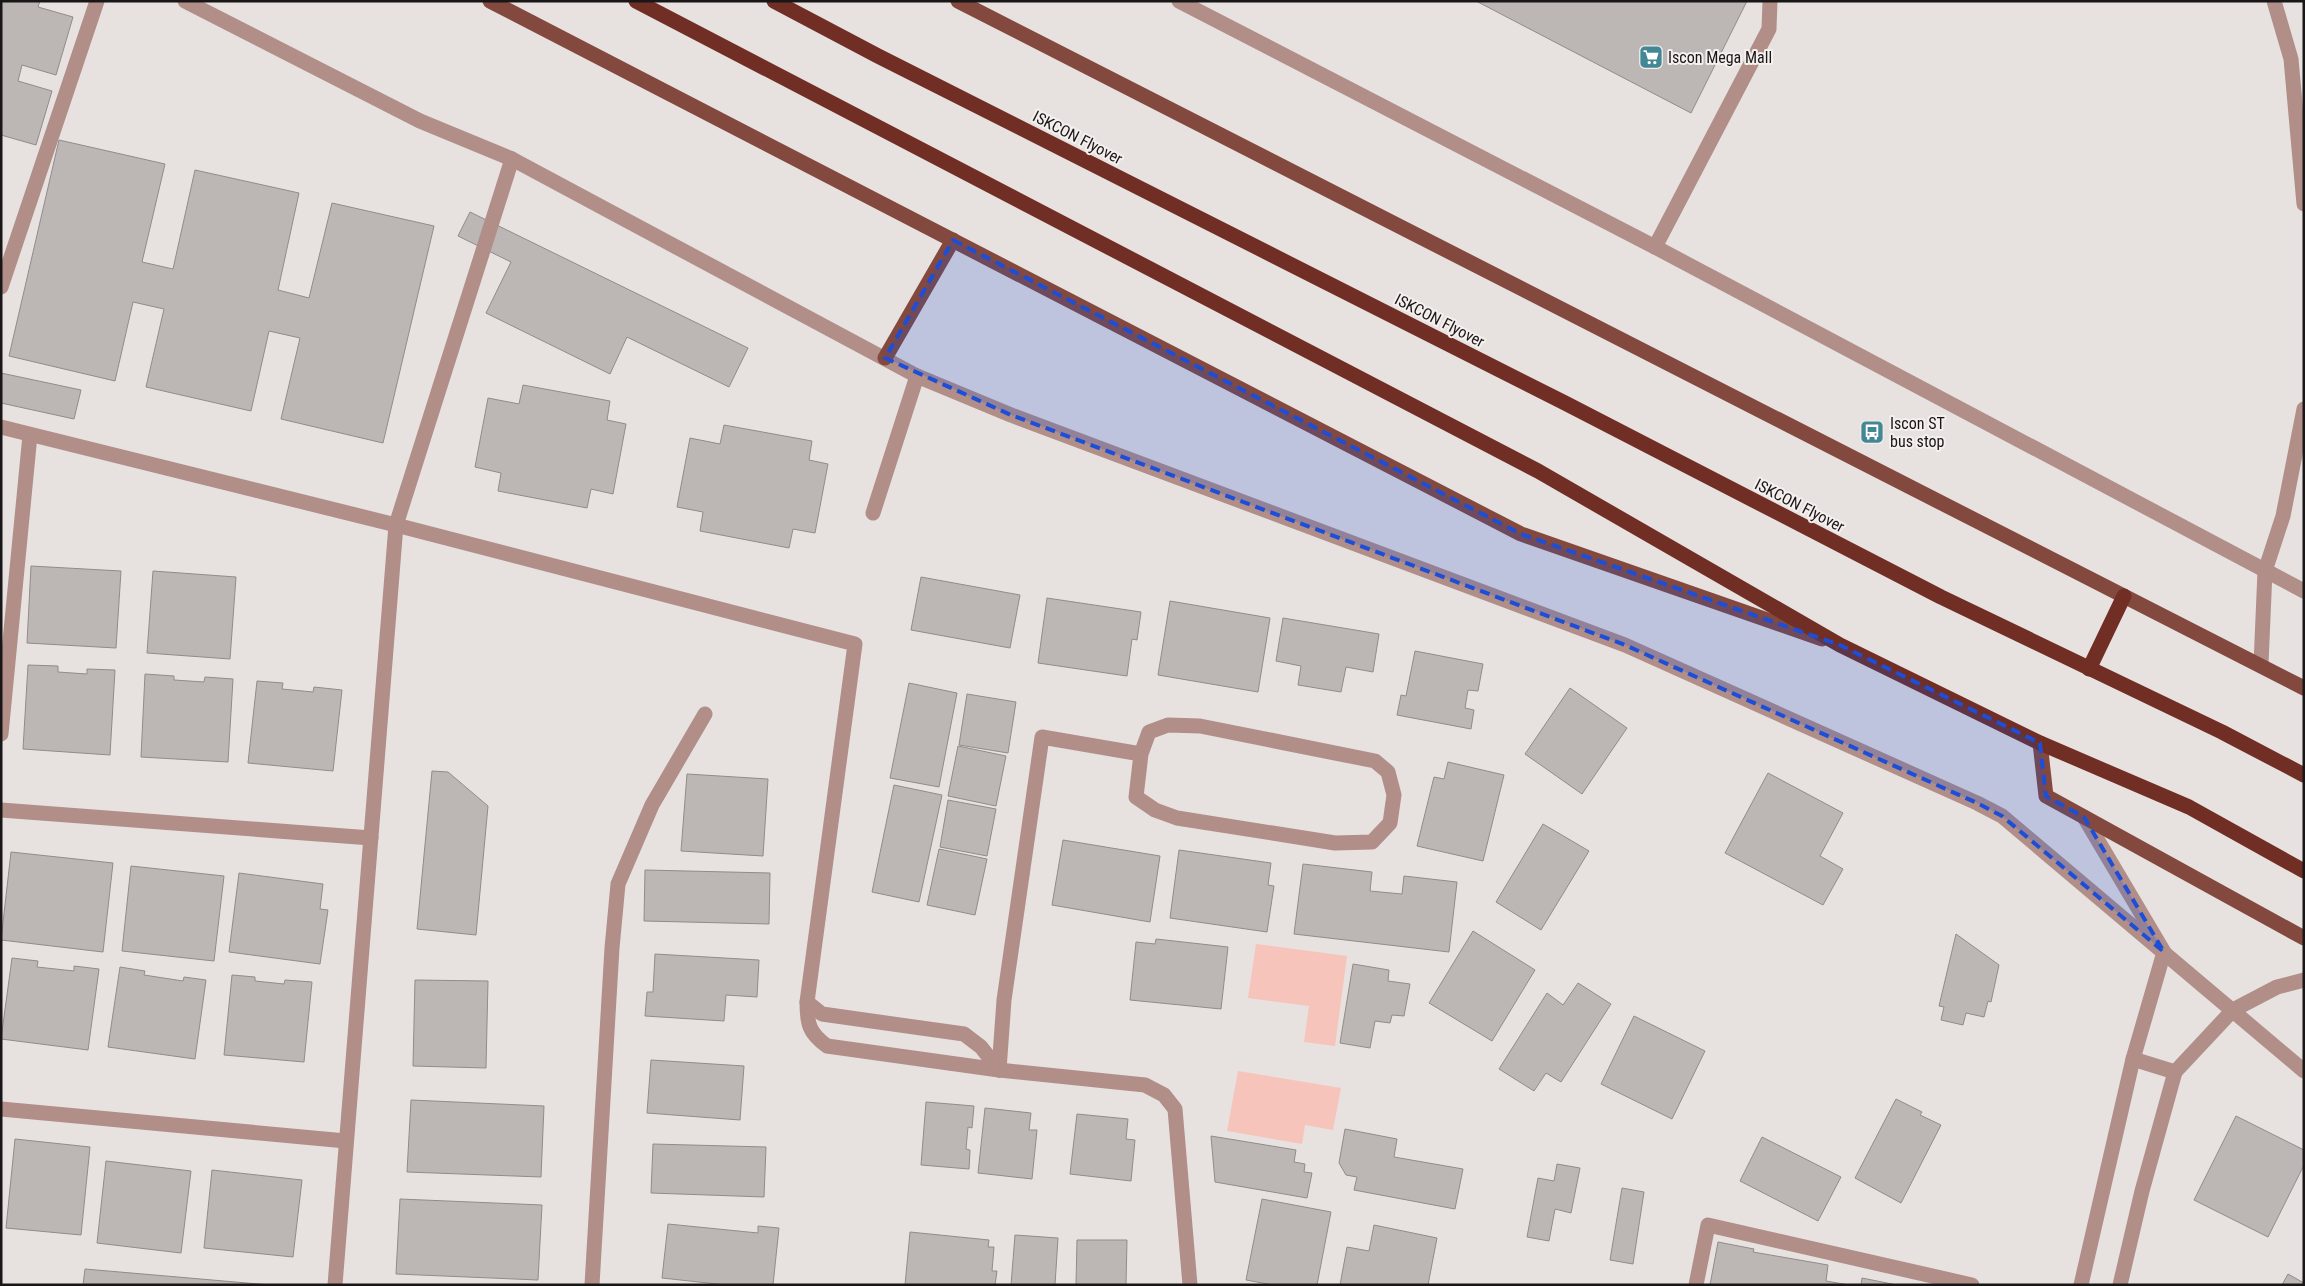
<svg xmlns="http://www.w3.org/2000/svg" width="2305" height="1286" viewBox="0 0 2305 1286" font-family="'Roboto Condensed',sans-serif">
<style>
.green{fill:#f6c4ba}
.building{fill:#bcb6b5;stroke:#918b8a}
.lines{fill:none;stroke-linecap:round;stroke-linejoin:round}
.minor{stroke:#b18f88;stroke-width:15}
.major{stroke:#83493e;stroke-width:15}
.highway{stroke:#702e24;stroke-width:15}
.marked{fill:#1d4ed8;fill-opacity:0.2;stroke:#1d4ed8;stroke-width:4;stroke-dasharray:10 6;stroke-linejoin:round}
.labels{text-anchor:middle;stroke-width:4;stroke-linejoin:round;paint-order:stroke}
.poi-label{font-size:16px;fill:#181616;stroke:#f5efee;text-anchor:start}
.street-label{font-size:16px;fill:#181616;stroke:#f5efee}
</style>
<rect width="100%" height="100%" fill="#e7e2e0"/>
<!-- green -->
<g class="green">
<path d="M1256,944L1347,956L1335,1046L1304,1042L1309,1006L1248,998Z"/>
<path d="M1238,1071L1341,1088L1333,1130L1305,1125L1302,1144L1227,1131Z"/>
</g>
<!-- building -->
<g class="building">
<path d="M1,1H40L38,7L73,17L56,75L22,65L18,81L52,91L36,145L1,135Z"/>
<path d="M1476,1H1747L1691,113Z"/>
<path d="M59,140L165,164L142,262L173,269L195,170L299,193L278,290L309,298L332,203L434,226L383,443L281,419L300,338L269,331L251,411L146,387L164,309L133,302L115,381L9,356Z"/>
<path d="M470,212L748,348L729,387L627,337L610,374L486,313L511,262L458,236Z"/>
<path d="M1,373L81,390L74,419L1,403Z"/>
<path d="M523,385L610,401L607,420L626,424L613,494L591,489L587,508L498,491L501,473L475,467L488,398L519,404Z"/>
<path d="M724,425L812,441L809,460L828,464L815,533L793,529L789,548L700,531L703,512L677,507L690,438L720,444Z"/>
<path d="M31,566L121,571L116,648L27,643Z"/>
<path d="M153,571L236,577L230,659L147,653Z"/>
<path d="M921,577L1020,595L1010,648L911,630Z"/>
<path d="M1047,598L1141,612L1137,640L1132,639L1127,676L1038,663Z"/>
<path d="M1170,601L1270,618L1258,692L1158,675Z"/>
<path d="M1283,618L1379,634L1373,672L1346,667L1341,692L1298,685L1301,666L1276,661Z"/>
<path d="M1415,651L1483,664L1478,691L1468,690L1465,708L1474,710L1471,729L1397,715L1401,695L1406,696Z"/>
<path d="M28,665L58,666V672L87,674V669L115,670L110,755L23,749Z"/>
<path d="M145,674L174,676V680L204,682L205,677L233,679L228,762L141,757Z"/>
<path d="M257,681L283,683L282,689L313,692L314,687L342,690L333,771L248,763Z"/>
<path d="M909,683L957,693L939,787L890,778Z"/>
<path d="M1570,688L1627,728L1582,794L1525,754Z"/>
<path d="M967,694L1016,702L1008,753L959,745Z"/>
<path d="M958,746L1006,756L996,806L948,796Z"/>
<path d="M1448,762L1504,775L1483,861L1417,846L1434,777L1444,779Z"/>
<path d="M432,771L448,772L488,806L476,935L417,929Z"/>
<path d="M1768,773L1843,813L1820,856L1843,869L1823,905L1725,853Z"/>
<path d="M687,774L768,779L763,856L681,851Z"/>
<path d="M894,785L942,795L919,902L872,892Z"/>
<path d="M948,800L996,809L987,856L940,847Z"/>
<path d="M1543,824L1589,851L1541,930L1496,902Z"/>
<path d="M1063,840L1160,856L1150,922L1052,905Z"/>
<path d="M939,849L987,859L975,915L927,905Z"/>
<path d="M1179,850L1271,863L1268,885L1274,886L1267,932L1170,918Z"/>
<path d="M11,852L113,863L103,952L1,940Z"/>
<path d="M1303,864L1372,872L1370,891L1402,894L1404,876L1457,882L1449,952L1294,934Z"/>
<path d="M131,866L224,876L214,961L122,951Z"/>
<path d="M645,870L770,873L769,924L644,921Z"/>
<path d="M239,873L323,884L320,909L328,910L320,964L229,952Z"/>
<path d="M1473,931L1535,970L1492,1041L1429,1003Z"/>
<path d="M1956,934L1999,965L1991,1002L1988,1001L1984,1017L1966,1013L1963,1025L1941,1020L1944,1007L1939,1006Z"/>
<path d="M1156,939L1228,947L1221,1009L1130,1000L1136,942L1155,944Z"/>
<path d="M655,954L759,960L757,997L726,995L724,1021L645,1016L647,992H653Z"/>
<path d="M12,958L38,961L37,967L74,971V966L99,969L88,1050L1,1039Z"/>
<path d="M1353,964L1389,970L1388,981L1410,984L1404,1016L1392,1015L1390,1023L1375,1021L1370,1048L1340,1043Z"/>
<path d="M120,967L145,971L144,975L183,981L184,977L206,980L195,1059L108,1047Z"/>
<path d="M232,975L255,977V981L284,984L285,980L312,982L304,1062L224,1055Z"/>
<path d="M415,980L488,981L486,1068L413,1066Z"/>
<path d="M1578,983L1611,1004L1561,1082L1546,1073L1534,1091L1499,1069L1547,993L1563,1005Z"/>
<path d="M1634,1016L1705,1051L1672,1119L1601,1084Z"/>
<path d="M651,1060L744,1066L740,1120L647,1113Z"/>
<path d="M1896,1099L1922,1112L1920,1115L1941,1125L1901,1203L1855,1178Z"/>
<path d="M411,1100L544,1106L541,1177L407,1172Z"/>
<path d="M926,1102L974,1106L972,1128L968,1127L966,1149L970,1150L969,1169L921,1165Z"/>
<path d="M985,1108L1031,1113L1029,1130H1037L1032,1179L978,1173Z"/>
<path d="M1077,1114L1128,1119L1126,1139L1135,1140L1131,1181L1070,1174Z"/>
<path d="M2236,1116L2304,1150V1165L2268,1237L2194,1200Z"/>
<path d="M1345,1129L1397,1139L1394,1157L1463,1169L1455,1209L1354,1190L1357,1177L1346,1175L1339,1163Z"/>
<path d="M1211,1136L1296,1150L1294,1162L1305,1164L1304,1172L1312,1173L1307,1198L1215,1182Z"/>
<path d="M1762,1137L1841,1177L1818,1221L1740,1181Z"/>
<path d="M15,1139L90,1147L81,1235L6,1228Z"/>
<path d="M653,1144L766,1147L764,1197L651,1193Z"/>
<path d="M106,1161L191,1171L181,1253L97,1243Z"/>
<path d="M1557,1164L1580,1168L1571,1213L1555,1209L1549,1241L1527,1237L1538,1178L1554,1181Z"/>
<path d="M212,1170L302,1180L293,1257L204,1248Z"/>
<path d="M1622,1188L1644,1192L1633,1264L1610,1260Z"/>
<path d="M400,1199L542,1205L538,1280L396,1274Z"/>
<path d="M1262,1199L1331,1212L1317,1285H1273L1246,1280Z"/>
<path d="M668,1224L758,1233V1226L779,1228L773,1285H726L662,1278Z"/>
<path d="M1374,1225L1437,1238L1428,1285H1340L1347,1247L1369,1251Z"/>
<path d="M910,1232L989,1240L988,1247H994L992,1271H997L995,1285H905Z"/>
<path d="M1015,1235L1058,1238L1055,1285H1011Z"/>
<path d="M1077,1240H1127L1126,1285H1076Z"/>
<path d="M1718,1242L1754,1249L1753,1252L1828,1265L1826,1281L1849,1285H1710Z"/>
<path d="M85,1269L270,1285H83Z"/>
<path d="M2288,1274L2304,1283V1285H2282Z"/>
<path d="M1862,1278L1897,1285H1861Z"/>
</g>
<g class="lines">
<!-- minor -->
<g class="minor">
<path d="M185,1L420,121L512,159L917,376L1011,415L1625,645L1977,803L2002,816L2304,1071"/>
<path d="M1179,1L1655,247L2304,591"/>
<path d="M2274,1L2291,59L2304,204"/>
<path d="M1655,247L1769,29L1770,1"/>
<path d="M1,287L97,1"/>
<path d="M1,427L396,525L855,644L807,1002C807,1024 809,1033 827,1046L999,1070L1145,1085L1164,1095L1175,1109L1190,1285"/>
<path d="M873,513L917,376"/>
<path d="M2261,664L2265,571L2283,516L2304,409"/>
<path d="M1,734L30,435"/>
<path d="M1,810L371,838"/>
<path d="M807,1002L822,1014L964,1034L981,1047L999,1070"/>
<path d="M2133,1059L2175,1072"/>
<path d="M999,1070L1004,1000L1042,737L1141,754L1149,732L1168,725L1200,726L1375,761L1388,772L1394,795L1390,823L1372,842L1335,843L1177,818L1155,810L1136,797L1141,754"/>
<path d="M1,1109L346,1141"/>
<path d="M335,1285L396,525L512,159"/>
<path d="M592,1285L612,948L618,884L652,805L705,714"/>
<path d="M1696,1285L1708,1225L1972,1285"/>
<path d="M2081,1285L2133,1059L2164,952L2084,817"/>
<path d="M2120,1285L2142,1191L2175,1072L2233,1010L2277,987L2304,980"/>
</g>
<!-- major -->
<g class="major">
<path d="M490,1L1521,534L1822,639"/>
<path d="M958,1L2304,688"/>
<path d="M885,358L953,240"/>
<path d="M2040,743L2046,796L2304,938"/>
</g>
<!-- highway -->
<g class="highway">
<path d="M636,1L1538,471L1840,645L2040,743L2189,807L2304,871"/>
<path d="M774,1L878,56L1565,403L1941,597L2222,732L2304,775"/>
<path d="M2089,669L2124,596"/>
</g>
</g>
<!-- marked area -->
<path class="marked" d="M953,240L1521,534L1840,645L2040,743L2046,796L2084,817L2164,952L2002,816L1977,803L1625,645L1011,415L885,358Z"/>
<!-- icons -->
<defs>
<g id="supermarket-square" transform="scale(1.25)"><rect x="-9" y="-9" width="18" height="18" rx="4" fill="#428794" stroke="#f5efee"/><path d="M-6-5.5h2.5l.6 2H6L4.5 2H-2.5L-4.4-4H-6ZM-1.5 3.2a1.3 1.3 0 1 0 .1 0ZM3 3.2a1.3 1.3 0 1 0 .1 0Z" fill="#fff"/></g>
<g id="bus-square" transform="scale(1.25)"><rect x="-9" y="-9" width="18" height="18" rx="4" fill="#428794" stroke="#f5efee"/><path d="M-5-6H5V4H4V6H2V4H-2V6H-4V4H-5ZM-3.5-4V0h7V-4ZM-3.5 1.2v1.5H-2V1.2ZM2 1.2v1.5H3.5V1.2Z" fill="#fff"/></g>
</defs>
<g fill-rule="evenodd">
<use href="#supermarket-square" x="1651" y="57"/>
<use href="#bus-square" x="1872" y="432"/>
</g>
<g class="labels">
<!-- poi labels -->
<g class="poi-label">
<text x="1668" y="63">Iscon Mega Mall</text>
<text x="1890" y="429">Iscon ST<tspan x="1890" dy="18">bus stop</tspan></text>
</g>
<!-- street labels -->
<g class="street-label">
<text transform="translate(1078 137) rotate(27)" y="6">ISKCON Flyover</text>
<text transform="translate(1440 320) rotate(27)" y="6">ISKCON Flyover</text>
<text transform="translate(1800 505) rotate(27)" y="6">ISKCON Flyover</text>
</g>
</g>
<!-- border -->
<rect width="2305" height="1286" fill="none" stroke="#181616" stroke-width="5"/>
</svg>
